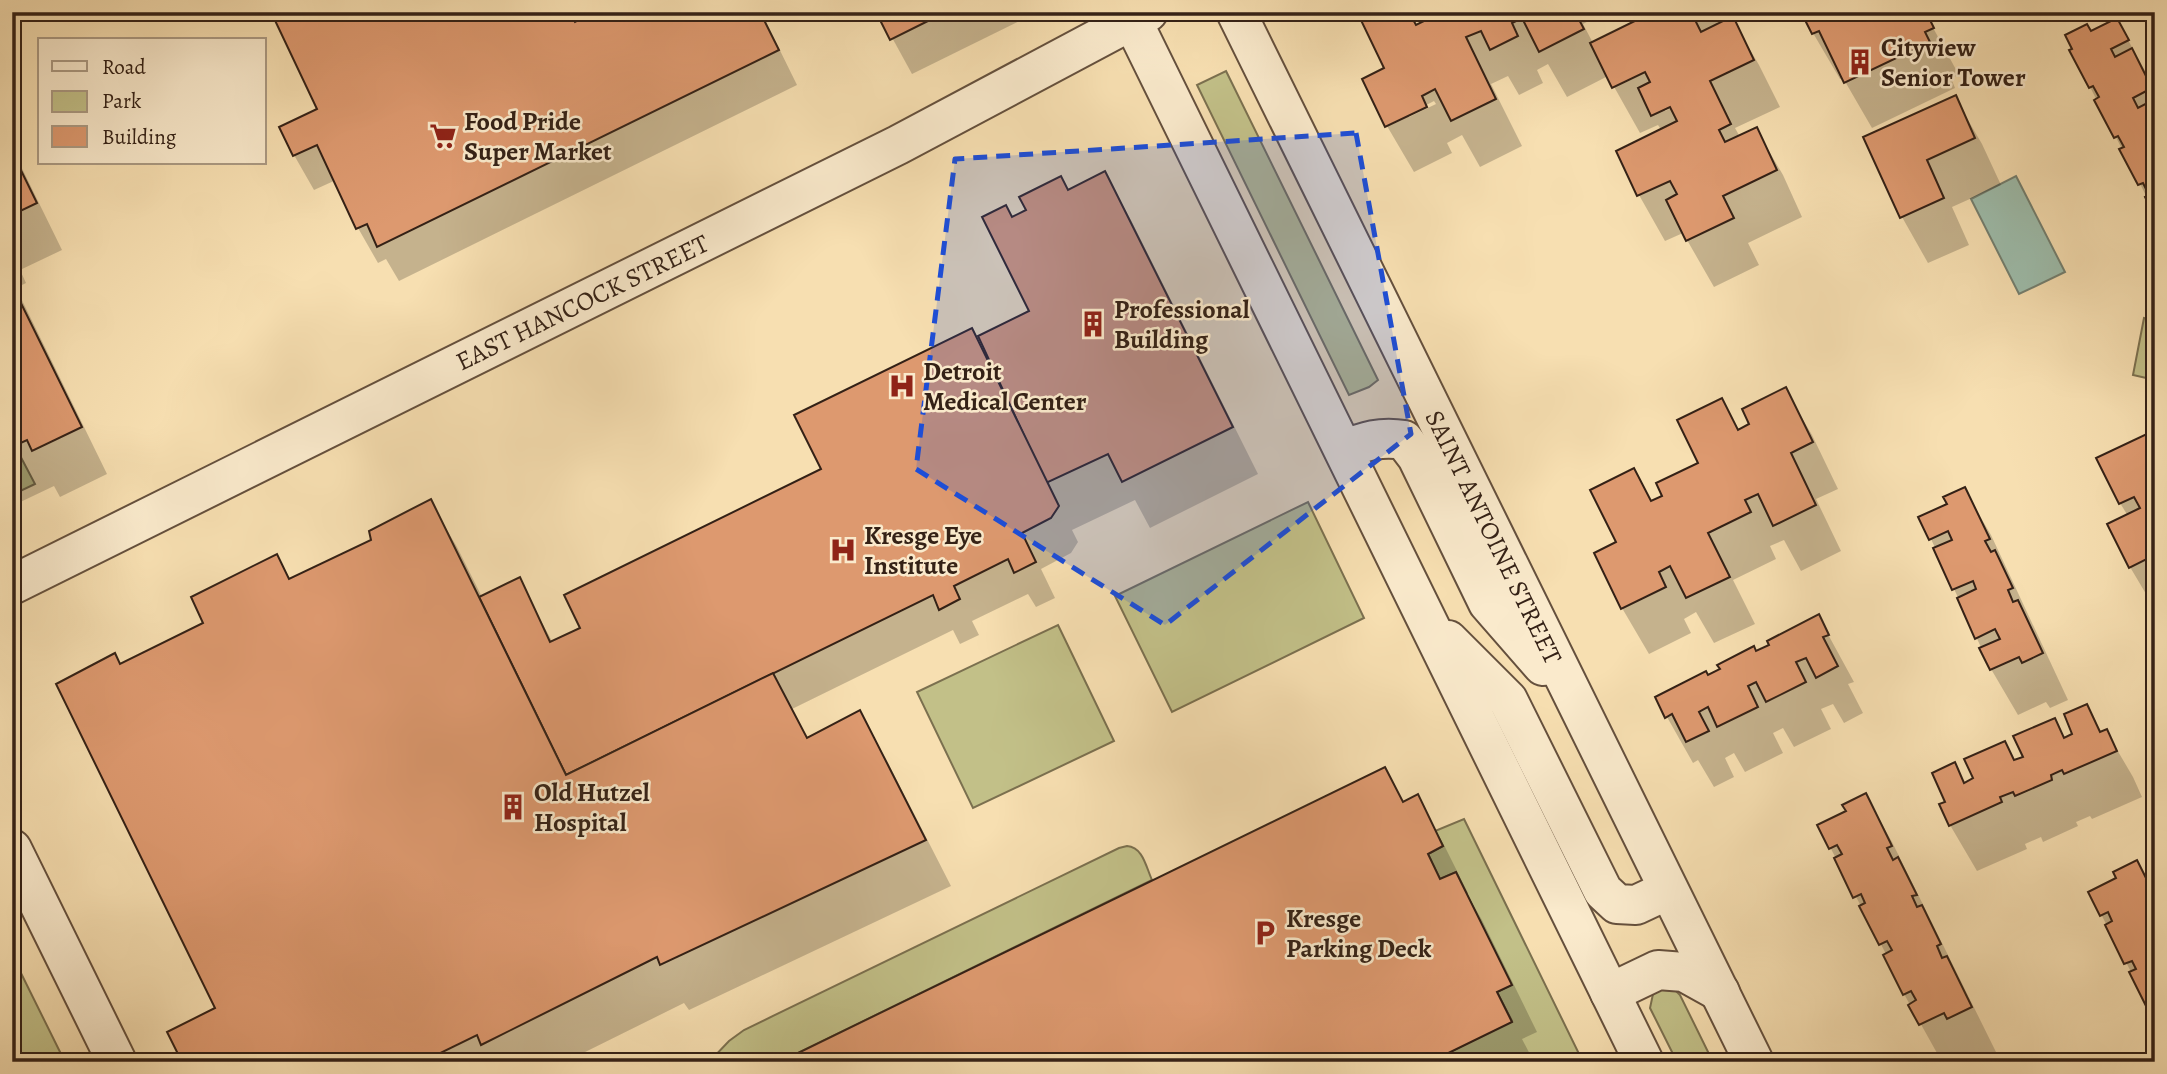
<svg xmlns="http://www.w3.org/2000/svg" width="2167" height="1074" viewBox="0 0 2167 1074" font-family="Alegreya,serif">
<style>
.green{fill:#c2c088;stroke:#7b704f;stroke-width:2}
.water{fill:#9dbdac;stroke:#737f70;stroke-width:2}
.shadow{fill:#0003;fill-rule:evenodd}
.building{fill:#dd996f;stroke:#342116;stroke-width:2}
.lines{fill:none;stroke-linecap:round;stroke-linejoin:round}
.minor-casing{stroke:#65503d;stroke-width:42}
.minor{stroke:#faeacc;stroke-width:38}
.marked{fill:#1d4ed8;fill-opacity:0.2;stroke:#1d4ed8;stroke-width:5;stroke-dasharray:14 9;stroke-linejoin:round}
.labels{text-anchor:middle;stroke-width:5;stroke-linejoin:round;paint-order:stroke}
.poi-label{font-size:26px;font-weight:bold;fill:#342116;stroke:#faeacc;text-anchor:start}
.street-label{font-size:26px;fill:#342116;stroke:#faeacc}
</style>
<rect width="100%" height="100%" fill="#f7dfb1"/>
<filter id="stains"><feTurbulence type="fractalNoise" baseFrequency=".00286" numOctaves="4"/><feColorMatrix values="0 0 0 0 .2 0 0 0 0 .09 0 0 0 0 .02 0 0 0 .5 -.17"/></filter>
<radialGradient id="worn" r=".72"><stop offset=".6" stop-color="#630" stop-opacity="0"/><stop offset="1" stop-color="#630" stop-opacity=".3"/></radialGradient>
<!-- green -->
<g class="green">
<path d="M1226,71L1378,380L1369,387L1349,395L1197,85Z"/>
<path d="M2144,318L2155,320V380L2133,375Z"/>
<path d="M15,446L35,484L12,495V447Z"/>
<path d="M1308,502L1364,618L1172,712L1115,596Z"/>
<path d="M1058,625L1114,741L973,808L917,692Z"/>
<path d="M1464,819L1583,1062H1430L1512,1021L1497,992L1511,985L1456,872L1440,879L1428,854L1443,846L1435,831Z"/>
<path d="M1127,846C1143,847 1146,867 1152,880L798,1053L802,1062H709L729,1041L744,1030L1119,848Z"/>
<path d="M12,955L65,1062H12Z"/>
<path d="M1662,988L1675,990L1680,995L1713,1062H1677L1650,1008L1653,994Z"/>
</g>
<!-- water -->
<path class="water" d="M2016,176L2065,272L2019,294L1971,199Z"/>
<!-- shadow -->
<g class="shadow">
<path d="M227,12H243L230,18Z"/>
<path d="M273,12H572L577,23L598,12H761L797,85L399,281L386,259L378,263L358,228L336,180L314,190L294,155L319,110Z"/>
<path d="M878,12H1038L912,74Z"/>
<path d="M1409,12L1417,26L1430,20L1427,12H1605L1583,24L1593,43L1645,18L1643,12H1712L1719,25L1732,19L1759,65L1780,107L1735,128L1740,137L1756,129L1783,175L1802,217L1748,243L1759,265L1714,287L1683,233L1665,241L1639,195L1618,152L1662,131L1658,125L1640,133L1608,76L1567,97L1548,64L1537,70L1543,83L1519,95L1508,76L1491,84L1522,146L1480,167L1462,135L1447,143L1452,153L1414,172L1387,126L1364,80L1386,69ZM1434,101L1436,104L1409,117V114ZM1679,104L1665,111V107Z"/>
<path d="M1804,12H1929L1926,15L1959,75L1951,78L1955,88L1872,128L1843,78L1840,79L1813,33Z"/>
<path d="M2117,20L2154,87H2152L2155,92V213L2090,87V33Z"/>
<path d="M1955,98L1982,144L2001,185L1952,207L1969,245L1928,263L1902,217L1865,138Z"/>
<path d="M12,148L62,250L20,270L26,283L16,288L107,474L60,497L54,486L12,506Z"/>
<path d="M1105,174L1131,220L1258,474L1150,528L1135,500L1072,530L1078,542L1071,553L1041,569L1055,598L1036,607L1028,594L972,621L979,635L960,644L953,630L792,709L808,739L859,713L886,759L951,886L689,1010L684,1003L565,1062H183L217,1008L120,666L205,623L276,556L290,580L373,541L430,501L457,547L482,597L519,580L553,643L582,629L824,469L972,330L983,350L1032,312L1012,219Z"/>
<path d="M1785,389L1812,435L1838,489L1816,499L1841,551L1801,571L1784,540L1770,546L1776,559L1733,580L1755,624L1714,643L1696,612L1684,619L1691,633L1649,654L1622,608L1618,543L1634,470L1652,503L1665,497L1700,463L1721,400L1739,431L1752,425Z"/>
<path d="M2155,442V609L2130,567L2128,516L2120,503Z"/>
<path d="M1964,489L1991,535L2068,700L2050,708L2046,702L2018,715L1991,669L1931,539L1949,505Z"/>
<path d="M1818,616L1854,682L1848,684L1863,713L1844,723L1833,704L1821,709L1831,729L1794,747L1783,728L1773,733L1783,753L1745,772L1734,753L1725,758L1734,777L1714,787L1698,760L1693,763L1667,717L1708,677L1756,653Z"/>
<path d="M2087,706L2102,733L2106,731L2133,777L2142,797L2092,819L2090,816L2076,822L2078,826L2043,842L2041,837L2025,844L2027,849L1977,871L1950,825L1947,803L1954,765L1965,784L1975,779L2004,743L2015,762L2025,758L2054,720L2065,739L2074,735Z"/>
<path d="M1385,769L1404,803L1417,797L1443,843L1468,893L1467,894L1482,920L1537,1032L1522,1039L1534,1062H804Z"/>
<path d="M1866,795L1892,842L1997,1054L1981,1062H1974L1972,1058L1964,1062H1942L1904,994L1886,954L1819,826L1848,812Z"/>
<path d="M2136,862L2155,895V1018L2090,893L2118,879Z"/>
</g>
<!-- building -->
<g class="building">
<path d="M271,12H570L575,22L594,12H760L779,50L377,247L367,224L356,229L317,145L293,156L279,127L317,109Z"/>
<path d="M876,12H946L890,40Z"/>
<path d="M1362,12H1409L1416,25L1428,19L1425,12H1575L1584,29L1539,52L1522,18L1512,23L1518,36L1490,50L1481,31L1466,37L1496,99L1451,121L1435,89L1422,96L1427,107L1385,127L1362,79L1384,68L1358,14Z"/>
<path d="M1641,12H1710L1695,20L1701,32L1733,16L1754,60L1710,81L1731,124L1719,130L1725,142L1757,127L1777,170L1723,196L1734,218L1686,241L1666,200L1677,194L1670,181L1637,196L1616,151L1677,121L1670,107L1651,116L1638,88L1650,82L1645,72L1612,88L1590,43L1643,17Z"/>
<path d="M1809,12H1916L1918,15L1926,12L1934,28L1925,32L1930,42L1844,83L1819,31L1812,34L1803,16Z"/>
<path d="M2117,18L2129,40L2111,49L2115,57L2132,48L2152,88L2133,98L2138,108L2155,99V217L2145,197L2149,195L2143,183L2138,185L2119,149L2124,147L2118,136L2114,138L2094,100L2099,97L2093,86L2089,88L2069,50L2072,49L2065,35L2087,24L2091,31Z"/>
<path d="M1956,95L1975,138L1927,160L1944,198L1900,218L1863,137Z"/>
<path d="M12,152L37,203L12,215Z"/>
<path d="M1105,171L1233,427L1122,482L1108,454L1046,483L978,336L1029,311L982,217L1006,205L1012,217L1026,210L1019,197L1061,176L1068,190Z"/>
<path d="M12,285L82,427L32,451L27,440L12,447Z"/>
<path d="M972,328L1059,506L1051,518L1022,533L1036,562L1014,573L1008,559L954,586L960,599L939,610L933,595L566,775L479,597L520,577L550,642L580,628L564,595L821,469L794,415Z"/>
<path d="M1786,387L1813,442L1791,453L1816,505L1773,526L1758,494L1745,500L1751,512L1708,533L1730,577L1686,598L1670,566L1659,572L1666,587L1621,609L1594,553L1616,542L1590,490L1634,468L1651,501L1662,496L1656,483L1698,463L1677,420L1722,398L1738,430L1749,424L1742,409Z"/>
<path d="M2151,432L2155,439V555L2129,568L2107,524L2140,508L2134,497L2119,504L2096,458Z"/>
<path d="M1965,487L1990,539L1985,541L1991,552L1995,550L2013,588L2008,590L2013,602L2018,600L2043,653L2022,663L2019,657L1990,670L1979,648L2000,639L1995,629L1975,639L1957,598L1976,589L1973,581L1952,590L1933,548L1952,540L1948,531L1929,540L1918,517L1947,504L1943,497Z"/>
<path d="M431,499L566,775L773,673L807,738L860,710L926,840L660,965L657,957L481,1045L477,1035L422,1062H182L167,1032L215,1008L56,684L115,653L120,664L203,623L191,597L277,554L289,579L371,540L369,531Z"/>
<path d="M1819,614L1829,635L1823,637L1838,666L1816,678L1806,658L1796,662L1806,682L1766,702L1756,682L1748,686L1758,707L1717,727L1708,707L1699,712L1709,731L1686,742L1672,714L1665,718L1655,697L1706,671L1708,675L1720,669L1717,665L1754,646L1756,651L1769,645L1767,641Z"/>
<path d="M2087,704L2100,732L2107,729L2117,751L2064,774L2062,770L2051,775L2052,780L2015,796L2013,792L2000,797L2002,802L1949,826L1939,804L1945,802L1932,773L1955,762L1964,783L1973,778L1964,759L2005,741L2014,760L2023,757L2013,736L2055,718L2064,738L2072,734L2064,714Z"/>
<path d="M1385,767L1403,802L1418,794L1443,846L1428,854L1440,879L1456,872L1512,985L1497,992L1512,1022L1430,1062H802L798,1053Z"/>
<path d="M1866,793L1892,846L1887,848L1893,860L1898,857L1917,895L1912,896L1917,907L1922,905L1941,944L1937,946L1942,958L1947,956L1972,1007L1947,1019L1944,1013L1919,1025L1908,1005L1916,1000L1911,991L1903,995L1883,955L1892,950L1887,941L1879,945L1859,906L1865,903L1861,894L1853,898L1834,858L1842,854L1837,845L1829,849L1817,825L1846,811L1842,805Z"/>
<path d="M2137,860L2155,896V1010L2149,1012L2129,972L2136,969L2132,961L2124,964L2105,925L2112,921L2108,912L2100,916L2088,892L2116,878L2113,872Z"/>
</g>
<g class="lines">
<!-- minor casing -->
<g class="minor-casing">
<g id="minor">
<path d="M1128,12L1644,1062"/>
<path d="M1236,12L1754,1062"/>
<path d="M1344,450C1365,441 1381,436 1404,440L1417,457L1488,603L1543,666"/>
<path d="M12,585L898,145L1148,12"/>
<path d="M1448,640L1508,700L1603,891L1617,904L1636,905L1668,890"/>
<path d="M12,849L117,1062"/>
<path d="M1610,993L1658,970L1684,972L1720,992"/>
</g>
</g>
<!-- minor -->
<use href="#minor" class="minor"/>
</g>
<!-- marked area -->
<path class="marked" d="M1356,133L1411,434L1165,625L916,469L955,159Z"/>
<!-- icons -->
<defs>
<g id="building-bare" transform="scale(2.1)"><path d="M-4-6H4V6H1V3H-1V6H-4ZM-2.5-4.3h1.7v1.8h-1.7ZM.8-4.3h1.7v1.8H.8ZM-2.5-1h1.7V.8h-1.7ZM.8-1h1.7V.8H.8Z" fill="#8f2418" stroke="#faeacc" stroke-width="2.5" paint-order="stroke"/></g>
<g id="supermarket-bare" transform="scale(2.1)"><path d="M-6-5.5h2.5l.6 2H6L4.5 2H-2.5L-4.4-4H-6ZM-1.5 3.2a1.3 1.3 0 1 0 .1 0ZM3 3.2a1.3 1.3 0 1 0 .1 0Z" fill="#8f2418" stroke="#faeacc" stroke-width="2.5" paint-order="stroke"/></g>
<g id="hospital-bare" transform="scale(2.1)"><path d="M-5-5h3v3.5h4V-5h3V5h-3V1.5h-4V5h-3Z" fill="#8f2418" stroke="#faeacc" stroke-width="2.5" paint-order="stroke"/></g>
<g id="parking-bare" transform="scale(2.1)"><path d="M-3.5-5.5H1a3.5 3.5 0 0 1 0 7H-1V5.5H-3.5ZM-1-3.4V-.6H.8a1.4 1.4 0 0 0 0-2.8Z" fill="#8f2418" stroke="#faeacc" stroke-width="2.5" paint-order="stroke"/></g>
</defs>
<g fill-rule="evenodd">
<use href="#building-bare" x="1860" y="62"/>
<use href="#supermarket-bare" x="443" y="136"/>
<use href="#building-bare" x="1093" y="324"/>
<use href="#hospital-bare" x="902" y="386"/>
<use href="#hospital-bare" x="843" y="550"/>
<use href="#building-bare" x="513" y="807"/>
<use href="#parking-bare" x="1265" y="933"/>
</g>
<g class="labels">
<!-- poi labels -->
<g class="poi-label">
<text x="1881" y="56">Cityview<tspan x="1881" dy="30">Senior Tower</tspan></text>
<text x="464" y="130">Food Pride<tspan x="464" dy="30">Super Market</tspan></text>
<text x="1114" y="318">Professional<tspan x="1114" dy="30">Building</tspan></text>
<text x="923" y="380">Detroit<tspan x="923" dy="30">Medical Center</tspan></text>
<text x="864" y="544">Kresge Eye<tspan x="864" dy="30">Institute</tspan></text>
<text x="534" y="801">Old Hutzel<tspan x="534" dy="30">Hospital</tspan></text>
<text x="1286" y="927">Kresge<tspan x="1286" dy="30">Parking Deck</tspan></text>
</g>
<!-- street labels -->
<g class="street-label">
<text transform="translate(582 302) rotate(-26)" y="9">EAST HANCOCK STREET</text>
<text transform="translate(1494 537) rotate(64)" y="9">SAINT ANTOINE STREET</text>
</g>
</g>
<!-- margin -->
<rect width="2167" height="1074" fill="none" stroke="#f7dfb1" stroke-width="42"/>
<rect x="14" y="14" width="2139" height="1046" fill="none" stroke="#342116" stroke-width="3.5"/>
<rect x="21" y="21" width="2125" height="1032" fill="none" stroke="#342116" stroke-width="2"/>
<!-- legend -->
<rect x="38" y="38" width="228" height="126" fill="#faeacc" stroke="#ab9a83" stroke-width="2"/>
<rect x="52" y="61" width="35" height="10" fill="#faeacc" stroke="#ab9a83" stroke-width="2"/>
<text x="102" y="74" font-size="21" fill="#342116">Road</text>
<rect x="52" y="91" width="35" height="21" fill="#c2c088" stroke="#ab9a83" stroke-width="2"/>
<text x="102" y="108" font-size="21" fill="#342116">Park</text>
<rect x="52" y="126" width="35" height="21" fill="#dd996f" stroke="#ab9a83" stroke-width="2"/>
<text x="102" y="144" font-size="21" fill="#342116">Building</text>
<rect width="100%" height="100%" filter="url(#stains)"/>
<rect width="100%" height="100%" fill="url(#worn)"/>
</svg>
